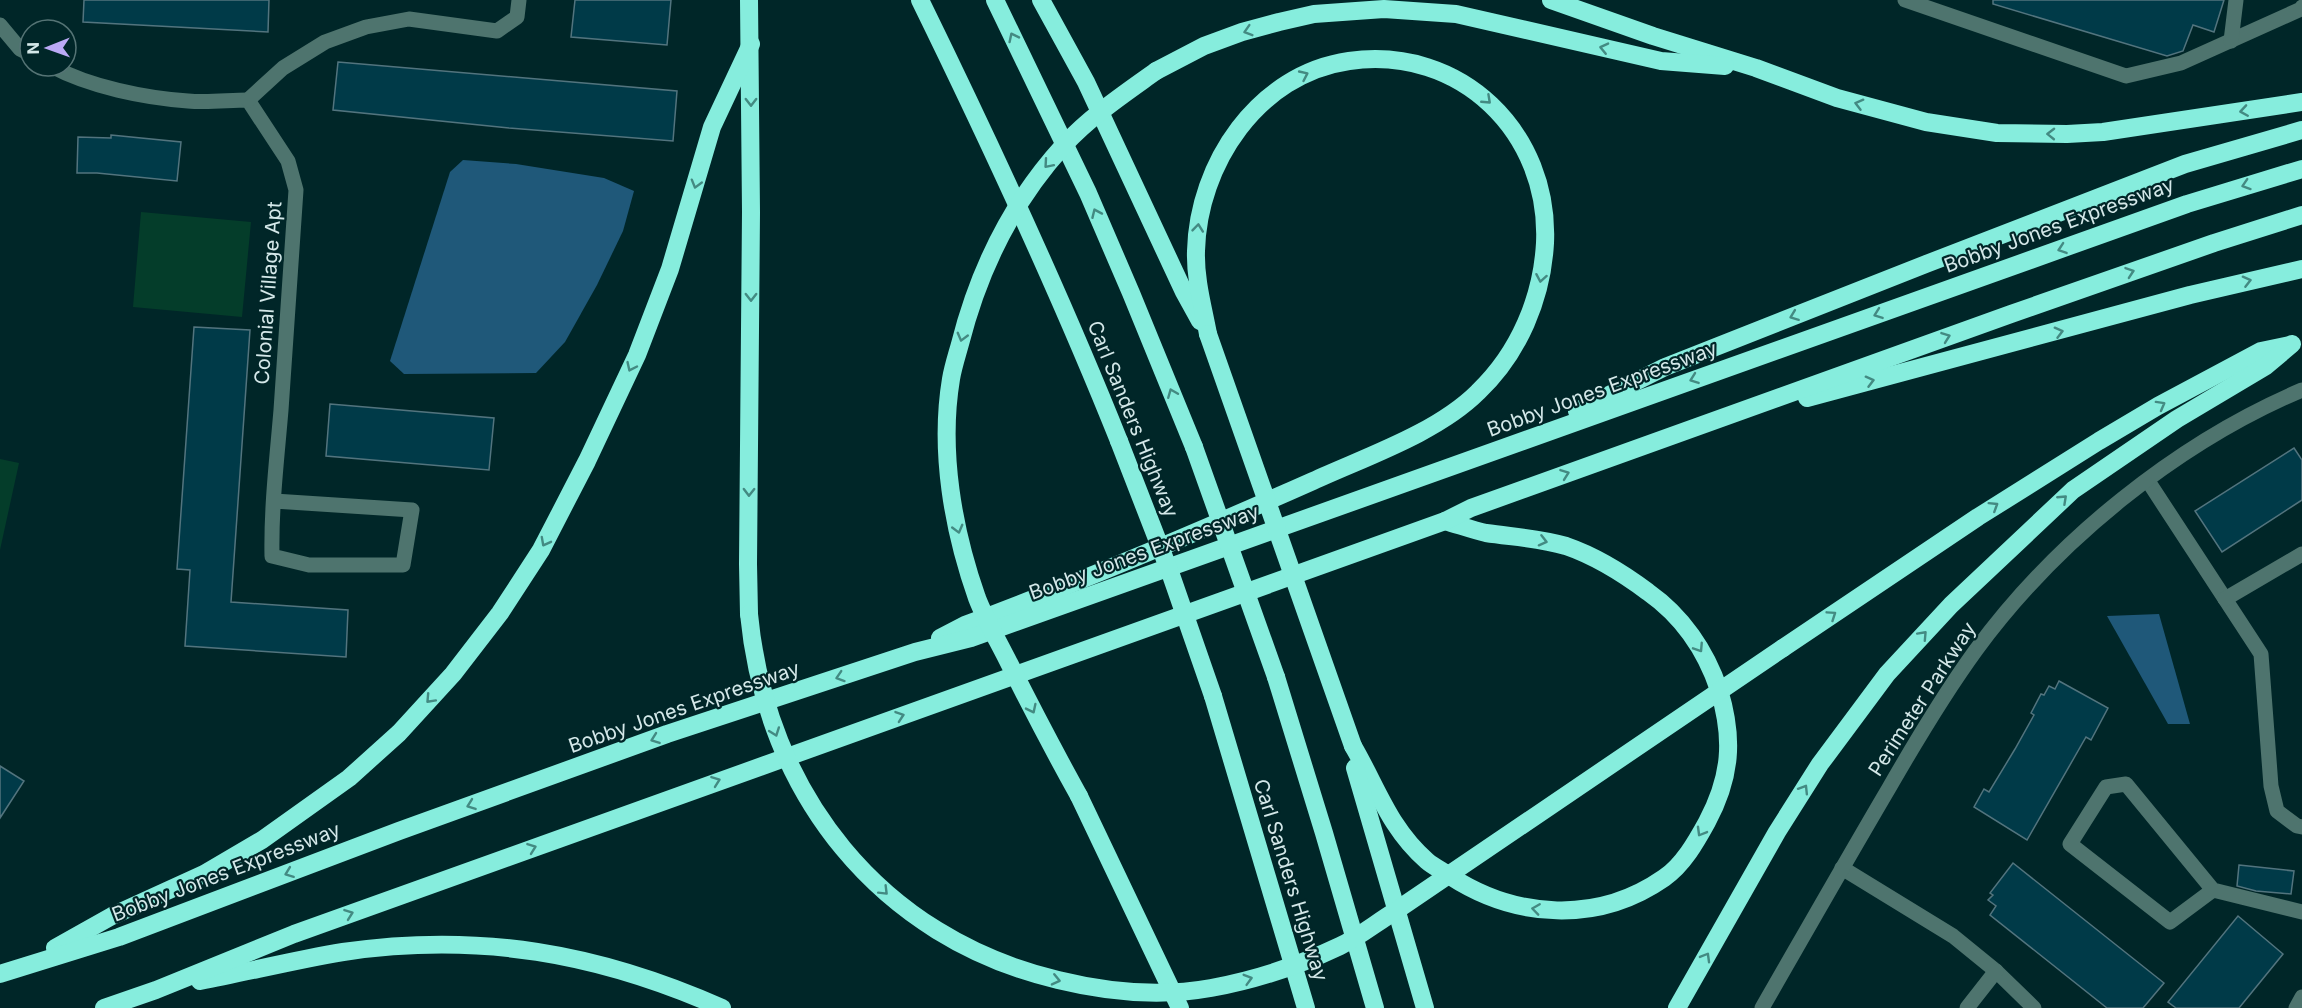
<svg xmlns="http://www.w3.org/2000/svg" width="2302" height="1008" viewBox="0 0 2302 1008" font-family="Inter,sans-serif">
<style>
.green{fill:#043d2a}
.water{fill:#1f5879}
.building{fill:#003a48;stroke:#52747e;stroke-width:1.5}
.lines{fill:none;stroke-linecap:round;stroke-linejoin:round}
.minor{stroke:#4e746e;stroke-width:15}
.highway{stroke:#86eddd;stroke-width:18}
.highway-bridge{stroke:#86eddd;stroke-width:18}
.oneway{stroke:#438a82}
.labels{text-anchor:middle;stroke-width:4.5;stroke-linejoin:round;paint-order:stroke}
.street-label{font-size:20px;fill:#d4e8e9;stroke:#002628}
</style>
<rect width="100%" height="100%" fill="#002628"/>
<!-- green -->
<g class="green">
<path d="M141,212L251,222L242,317L133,307Z"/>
<path d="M0,459L19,463L0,550Z"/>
</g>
<!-- water -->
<g class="water">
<path d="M463,160L516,164L604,178L634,191L623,231L597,285L565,342L536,373L404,374L390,361L450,172Z"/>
<path d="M2159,614L2190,724H2168L2107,616Z"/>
</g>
<!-- building -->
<g class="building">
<path d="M84,0H269L268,32L83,22Z"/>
<path d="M575,0H671L667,45L571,37Z"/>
<path d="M1993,0H2224L2214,32L2193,25L2183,51L2167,56L1993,4Z"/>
<path d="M338,62L677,91L673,141L509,128L333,110Z"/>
<path d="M111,135L181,142L177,181L97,173H77L78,137L111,138Z"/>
<path d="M194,327L250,330L231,602L348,610L346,657L185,646L190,570L177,569Z"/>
<path d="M330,404L494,418L489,470L326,456Z"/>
<path d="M2294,448L2302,460V500L2222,552L2195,511Z"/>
<path d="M2059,681L2108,708L2091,740L2086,737L2027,840L1974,807L1984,789L1989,792L2015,749L2034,715L2031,713L2041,694L2044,695L2049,686L2055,689Z"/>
<path d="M0,766L24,781L0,818Z"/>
<path d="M2013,863L2164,983L2143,1008H2107L1990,915L1996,906L1988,900L1993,895L1990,893Z"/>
<path d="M2239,865L2294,871L2291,894L2256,891L2237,886Z"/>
<path d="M2238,916L2283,954L2239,1008H2176L2168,1002Z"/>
</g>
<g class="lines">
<!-- minor -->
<g class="minor">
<path d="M1905,0L2126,76L2181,63L2301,9L2302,7"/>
<path d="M0,25L20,49L30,54"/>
<path d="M2231,41L2236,0"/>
<path d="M51,66C90,87 145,98 188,101C208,103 229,100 248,100L288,161L296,190C291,263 286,336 281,410C277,458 271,507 272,556L309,565H403L412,510L274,501"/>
<path d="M248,100L283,68L325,42L366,27L409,19L497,31L517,17L519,0"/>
<path d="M2148,481L2261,654L2271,786L2277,811L2297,826L2302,827"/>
<path d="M2225,599L2302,554"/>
<path d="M1842,868L1953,936L1996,971L2034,1008"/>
<path d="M2213,890L2170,922L2070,844L2106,787L2126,784L2213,890L2302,912"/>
<path d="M1762,1008C1804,935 1846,861 1889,788C1916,741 1944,694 1976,650C2056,541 2177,443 2302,390"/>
<path d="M1967,1008L1996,971"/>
<path d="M2296,1008L2302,997"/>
</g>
<!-- highway -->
<g class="highway">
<path d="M749,0L751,212L748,564L749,614"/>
<path d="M920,0C991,145 1059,291 1119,441"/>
<path d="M995,0L1088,193L1131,293L1194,447"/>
<path d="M1041,0L1086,82L1184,292L1200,321"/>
<path d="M1551,0L1653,36L1756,68L1837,98L1926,122L1997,133L2067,134L2103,132L2302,102"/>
<path d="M1156,71L1204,46L1242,32L1279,22L1314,14L1384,9L1456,14L1661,61L1725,66"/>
<path d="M1807,398L2190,295L2302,269"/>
<path d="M1577,411L1665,367L1926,264L2185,164L2302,130"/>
<path d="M940,638L965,625C1083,581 1198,532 1313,481C1365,457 1437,433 1478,392C1519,353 1542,298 1545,243C1550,133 1461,45 1349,61C1258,74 1198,164 1196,251C1195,279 1203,307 1208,334"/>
<path d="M1783,648L1978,517L2099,441L2158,406L2261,351L2290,345"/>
<path d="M1276,677L1324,833L1375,1008"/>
<path d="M1213,696L1306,1008"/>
<path d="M1353,746C1377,787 1389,828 1427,861C1434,867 1443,871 1450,876C1516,919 1598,924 1664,878C1683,865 1696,842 1707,822C1731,777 1734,739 1719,690C1706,651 1682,616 1648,592C1624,574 1595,556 1566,546C1539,538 1513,537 1486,533C1473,530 1459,525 1445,521"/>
<path d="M1355,768L1425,1008"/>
<path d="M1079,796L1180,1008"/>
<path d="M55,948L112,916L204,874L262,840L349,778L399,733L453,674L500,613L541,550L587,461L637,355L670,269L712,127L751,44"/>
<path d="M0,974L119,937L399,831L667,734L915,652L971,638L2187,204L2302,169"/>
<path d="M200,981C247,972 295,960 343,952C479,932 598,953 722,1008"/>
<path d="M104,1008L156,990L294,934L1445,521L1471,508L2011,314L2214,243L2302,215"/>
<path d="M1677,1008L1777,832L1820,764L1887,674L1951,605L2073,490L2177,419L2266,366L2292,344"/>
</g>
<!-- highway-bridge -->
<g class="highway-bridge">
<path d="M1208,334L1353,746"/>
<path d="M1119,441L1171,575L1213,696"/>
<path d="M1194,447L1276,677"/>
<path d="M749,614C766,793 880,938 1058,980C1107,992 1161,997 1211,988C1255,980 1300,965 1340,946C1359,937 1376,923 1394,912L1783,648"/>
<path d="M1079,796C1054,751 1030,705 1007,659C997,639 985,619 977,598C953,530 939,451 951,379C953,367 957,355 960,344C979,269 1012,202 1064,145C1091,116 1124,94 1156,71"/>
</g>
</g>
<!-- one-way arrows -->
<defs><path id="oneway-chevron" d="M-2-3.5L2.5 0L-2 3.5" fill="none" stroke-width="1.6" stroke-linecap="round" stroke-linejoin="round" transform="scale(1.5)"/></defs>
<g class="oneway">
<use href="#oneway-chevron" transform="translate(1248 31) rotate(163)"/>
<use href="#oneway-chevron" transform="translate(1013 37) rotate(-116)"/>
<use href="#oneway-chevron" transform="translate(1604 48) rotate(-167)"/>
<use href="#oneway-chevron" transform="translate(1304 75) rotate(-25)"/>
<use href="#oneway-chevron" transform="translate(1487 100) rotate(43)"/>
<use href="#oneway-chevron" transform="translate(751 102) rotate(90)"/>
<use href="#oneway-chevron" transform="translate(1859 104) rotate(-165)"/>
<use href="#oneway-chevron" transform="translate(2244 111) rotate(171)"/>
<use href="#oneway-chevron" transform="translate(2051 134) rotate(-179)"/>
<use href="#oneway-chevron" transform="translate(1048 164) rotate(131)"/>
<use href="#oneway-chevron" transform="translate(696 184) rotate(106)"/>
<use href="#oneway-chevron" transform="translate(2246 185) rotate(162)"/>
<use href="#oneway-chevron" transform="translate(1096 213) rotate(-114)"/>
<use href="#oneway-chevron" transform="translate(1198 228) rotate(-84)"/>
<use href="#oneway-chevron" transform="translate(2062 249) rotate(161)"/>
<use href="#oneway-chevron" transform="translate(2130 272) rotate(-19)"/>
<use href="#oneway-chevron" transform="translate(1541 278) rotate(100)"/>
<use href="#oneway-chevron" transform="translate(2247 281) rotate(-14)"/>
<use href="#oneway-chevron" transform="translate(751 297) rotate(90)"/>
<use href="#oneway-chevron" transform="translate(1878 314) rotate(160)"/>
<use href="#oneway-chevron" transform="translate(1794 316) rotate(159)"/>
<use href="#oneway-chevron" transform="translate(2059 332) rotate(-15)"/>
<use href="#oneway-chevron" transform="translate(962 337) rotate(105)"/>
<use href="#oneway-chevron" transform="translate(1946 337) rotate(-20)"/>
<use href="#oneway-chevron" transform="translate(631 367) rotate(115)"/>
<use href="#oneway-chevron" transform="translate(1694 379) rotate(160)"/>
<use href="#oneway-chevron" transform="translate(1870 381) rotate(-15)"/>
<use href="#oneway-chevron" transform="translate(1172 393) rotate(-112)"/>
<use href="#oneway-chevron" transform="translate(2161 405) rotate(-29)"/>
<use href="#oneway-chevron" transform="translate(1565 474) rotate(-20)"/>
<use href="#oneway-chevron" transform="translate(749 492) rotate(91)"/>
<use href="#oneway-chevron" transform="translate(2063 499) rotate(-43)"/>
<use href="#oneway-chevron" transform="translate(1994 506) rotate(-32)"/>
<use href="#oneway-chevron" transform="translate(958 529) rotate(75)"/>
<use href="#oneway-chevron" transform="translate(1543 541) rotate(14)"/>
<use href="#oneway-chevron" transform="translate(545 542) rotate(118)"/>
<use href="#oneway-chevron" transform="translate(1832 615) rotate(-34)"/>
<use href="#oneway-chevron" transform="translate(1923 635) rotate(-47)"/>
<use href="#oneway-chevron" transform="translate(1699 648) rotate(57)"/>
<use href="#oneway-chevron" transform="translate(840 677) rotate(162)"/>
<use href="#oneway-chevron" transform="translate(430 699) rotate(133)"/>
<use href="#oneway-chevron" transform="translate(1032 709) rotate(64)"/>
<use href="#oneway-chevron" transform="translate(900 716) rotate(-19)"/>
<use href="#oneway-chevron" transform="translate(775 732) rotate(70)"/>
<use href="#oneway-chevron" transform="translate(655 739) rotate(160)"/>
<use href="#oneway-chevron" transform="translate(716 781) rotate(-20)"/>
<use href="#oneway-chevron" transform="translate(1804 789) rotate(-58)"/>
<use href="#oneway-chevron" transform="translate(471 805) rotate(160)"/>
<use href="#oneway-chevron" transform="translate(1701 832) rotate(120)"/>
<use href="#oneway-chevron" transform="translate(532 848) rotate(-20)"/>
<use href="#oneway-chevron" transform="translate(289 873) rotate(159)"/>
<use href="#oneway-chevron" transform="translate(884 891) rotate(45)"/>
<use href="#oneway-chevron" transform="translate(1536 909) rotate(-172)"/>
<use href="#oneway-chevron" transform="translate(349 914) rotate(-20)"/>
<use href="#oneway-chevron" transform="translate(1706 957) rotate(-60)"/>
<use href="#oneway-chevron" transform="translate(1248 979) rotate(-16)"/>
<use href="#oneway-chevron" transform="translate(1056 980) rotate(13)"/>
</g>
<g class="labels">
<!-- street labels -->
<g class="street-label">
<text transform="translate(2059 225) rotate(-20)" y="7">Bobby Jones Expressway</text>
<text transform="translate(268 293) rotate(-86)" y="7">Colonial Village Apt</text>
<text transform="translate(1602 389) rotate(-20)" y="7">Bobby Jones Expressway</text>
<text transform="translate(1133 419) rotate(68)" y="7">Carl Sanders Highway</text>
<text transform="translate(1144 552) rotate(-20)" y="7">Bobby Jones Expressway</text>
<text transform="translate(1922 699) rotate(-57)" y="7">Perimeter Parkway</text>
<text transform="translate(684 707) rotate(-19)" y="7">Bobby Jones Expressway</text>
<text transform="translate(226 872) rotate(-21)" y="7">Bobby Jones Expressway</text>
<text transform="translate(1291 880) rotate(73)" y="7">Carl Sanders Highway</text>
</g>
</g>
<!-- north arrow -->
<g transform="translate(48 48) rotate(269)"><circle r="28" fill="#002628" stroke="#557475" stroke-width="1.5"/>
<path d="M0-4.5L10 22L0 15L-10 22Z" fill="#bbaaf6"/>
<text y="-9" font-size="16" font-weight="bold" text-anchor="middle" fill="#d4e8e9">N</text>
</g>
</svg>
